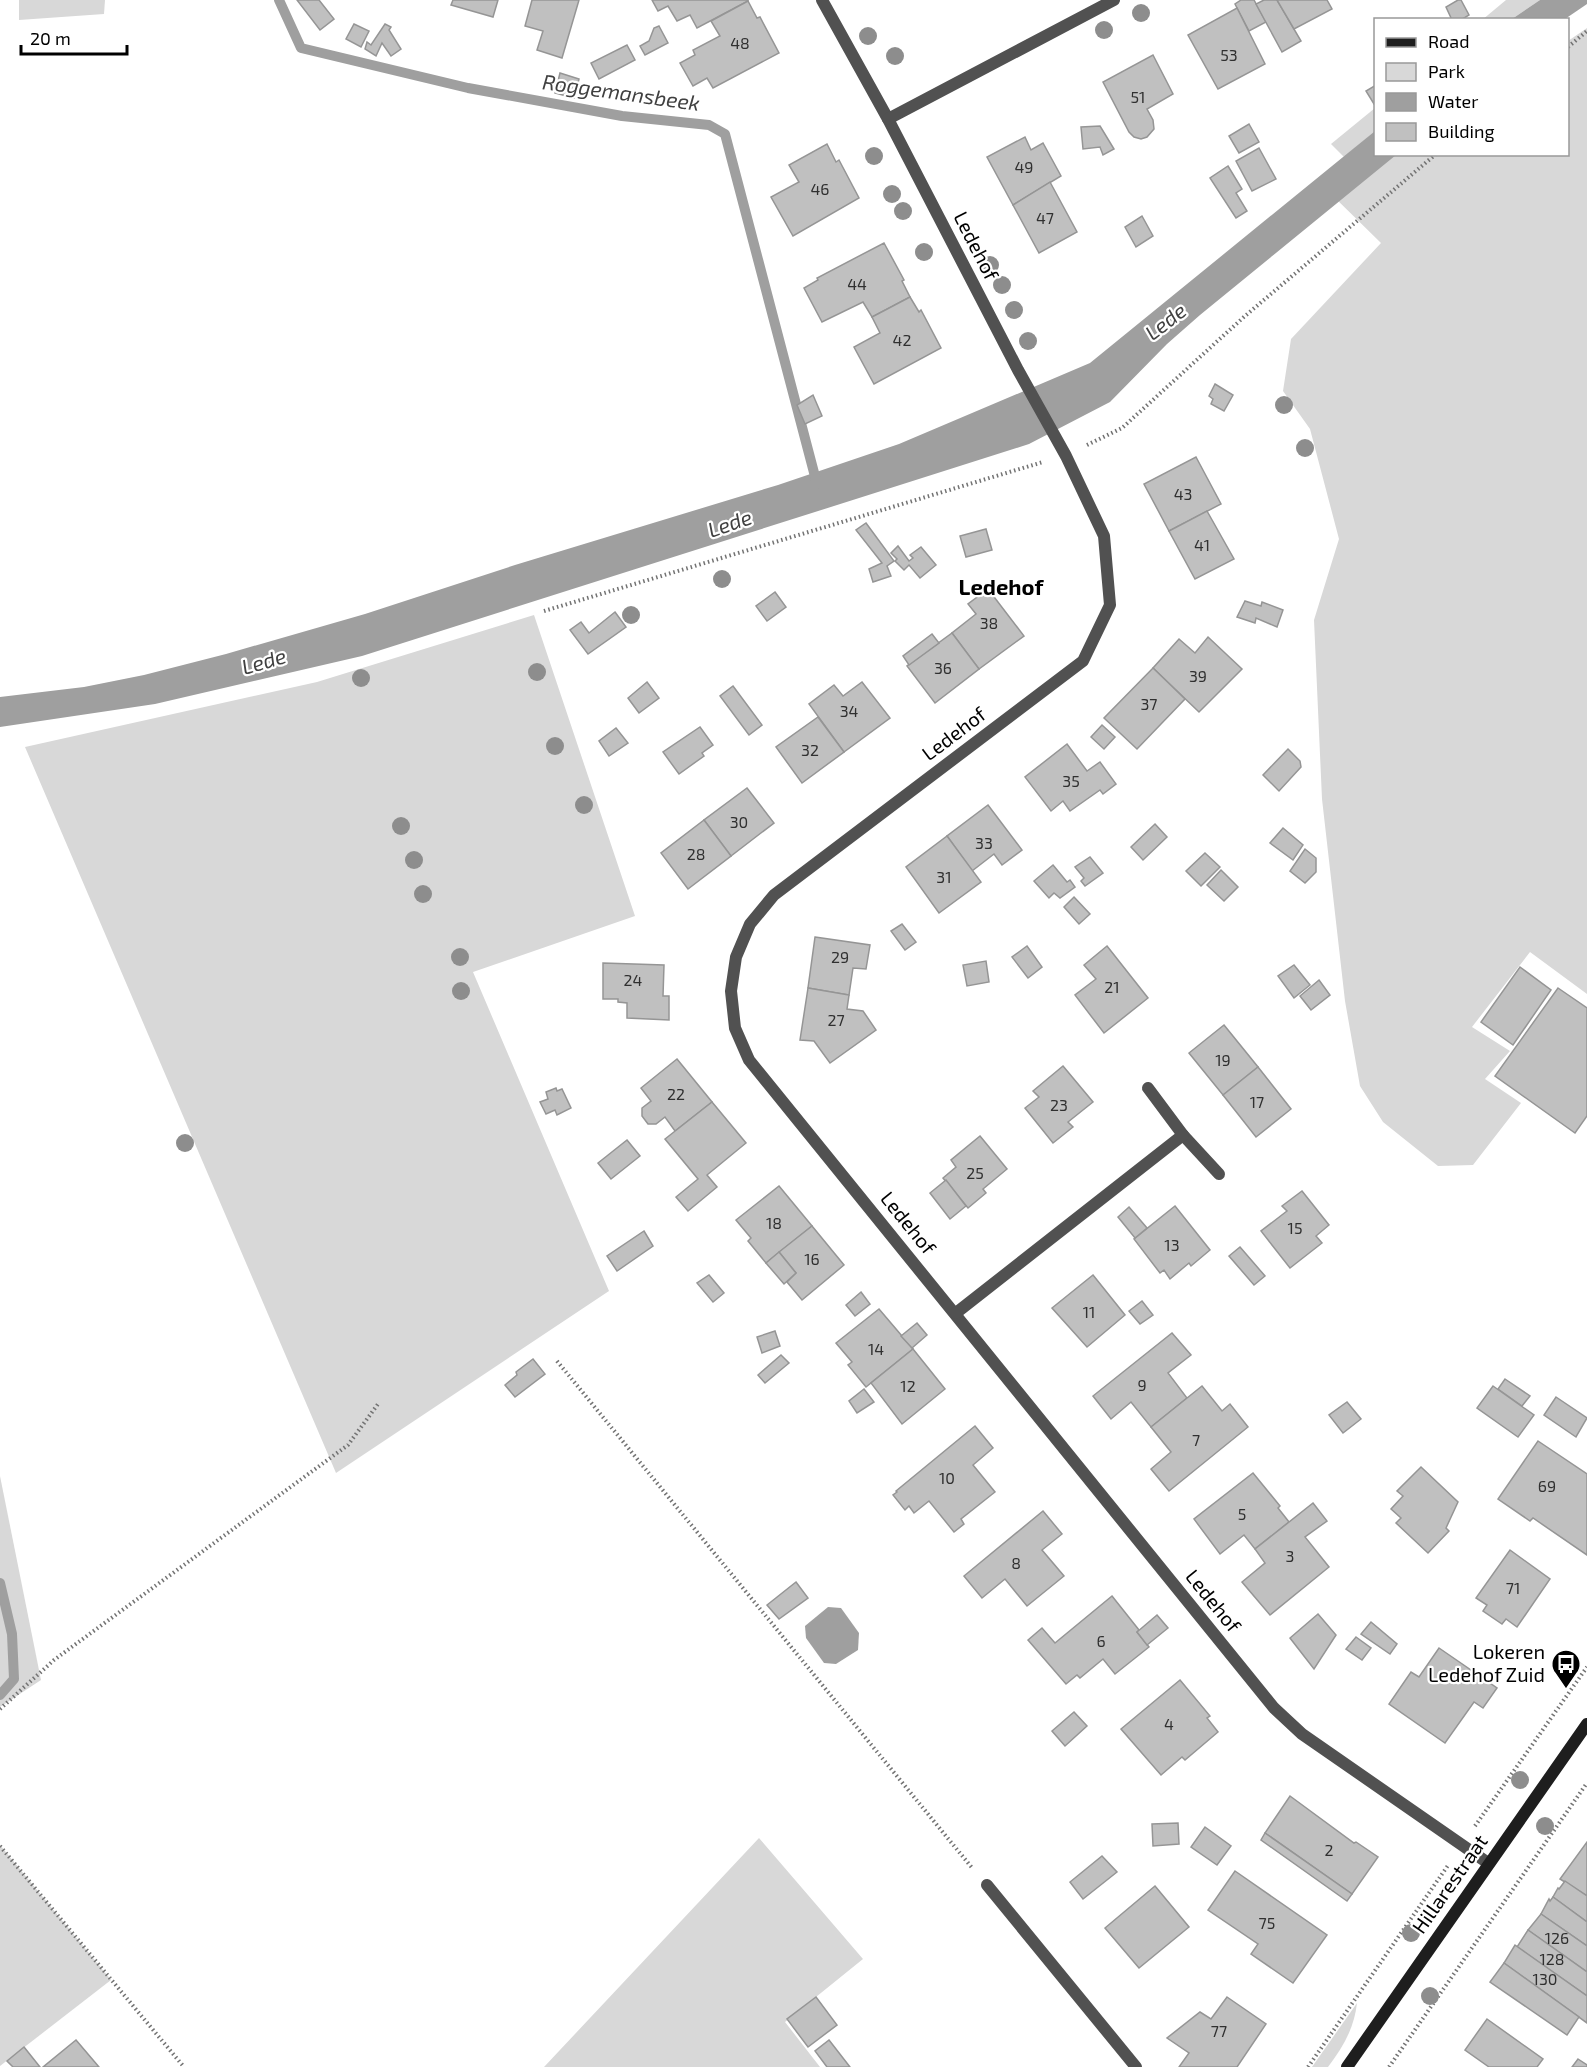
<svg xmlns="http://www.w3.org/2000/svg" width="1587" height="2067" viewBox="0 0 1587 2067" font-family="'Exo 2',sans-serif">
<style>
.green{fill:#d8d8d8}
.water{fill:#9f9f9f}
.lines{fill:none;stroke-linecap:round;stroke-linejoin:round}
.stream{stroke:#9f9f9f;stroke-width:10}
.building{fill:#c0c0c0;stroke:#959595;stroke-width:1.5}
.path{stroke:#737373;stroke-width:4;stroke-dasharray:1.5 3;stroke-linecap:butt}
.service{stroke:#515151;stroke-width:12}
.minor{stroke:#515151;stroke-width:12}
.secondary{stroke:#1e1e1e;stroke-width:12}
.tree{fill:#8d8d8d}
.labels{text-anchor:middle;stroke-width:4.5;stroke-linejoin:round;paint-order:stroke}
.number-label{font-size:16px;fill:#303030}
.street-label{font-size:20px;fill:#000;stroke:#fff}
.poi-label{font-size:20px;fill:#000;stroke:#fff;text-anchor:end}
.water-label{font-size:21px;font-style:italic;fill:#404040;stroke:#fff}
.quarter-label{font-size:22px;font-weight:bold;fill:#000;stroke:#fff}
</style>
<rect width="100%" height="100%" fill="#fff"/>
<!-- green -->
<g class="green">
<path d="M19,0H105L104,14L19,20Z"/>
<path d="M1506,0H1540L1512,19L1482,20Z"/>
<path d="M1587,28V994L1530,952L1472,1027L1510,1051L1485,1079L1521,1103L1473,1165L1438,1166L1383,1122L1360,1086L1345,1001L1322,799L1314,620L1339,539L1310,429L1283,391L1291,339L1381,243L1331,194L1392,155L1568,154V41Z"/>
<path d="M1375,108V131L1344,157L1331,144Z"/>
<path d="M534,615L635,916L473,972L609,1291L336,1473L25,747L317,682Z"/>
<path d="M0,1476L41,1680L0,1707Z"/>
<path d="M759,1838L863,1959L785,2022L820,2067H544Z"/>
<path d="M0,1845L111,1980L0,2066Z"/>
<path d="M1357,2003C1354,2029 1343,2047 1328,2067H1312Z"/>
</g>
<!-- water -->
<g class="water">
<path d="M1540,0H1587V4L1565,19H1512Z"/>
<path d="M1375,131L1376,154L1396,155L1200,315L1167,344L1110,402L1029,444L362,656L155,704L0,727V697L84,687L144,675L226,654L365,614L515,565L778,485L899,444L1090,363Z"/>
<path d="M828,1607L841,1608L859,1633L858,1650L836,1664L824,1663L806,1638L805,1626Z"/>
</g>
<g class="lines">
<!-- stream -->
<g class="stream">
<path d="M279,0L301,48L468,88L622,116L709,125L725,134L817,484"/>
<path d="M0,1583L12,1634L14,1679L0,1695"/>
</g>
</g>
<!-- building -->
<g class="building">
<path d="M297,0H319L334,19L320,30Z"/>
<path d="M453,0H498L493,17L451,5Z"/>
<path d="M532,0H579L562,58L537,50L543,31L525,26Z"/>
<path d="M652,0H748V1L697,28L690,15L677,21L668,6L658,11Z"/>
<path d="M1241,0H1254L1266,22L1249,31L1235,4Z"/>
<path d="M1264,0H1277L1301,41L1282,52L1256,4Z"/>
<path d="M1277,0H1327L1332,9L1294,29Z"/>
<path d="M1458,0H1461L1469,15L1461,20H1452L1446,7Z"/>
<path d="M748,1L757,18L760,17L779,53L713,88L707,78L693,86L680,63L695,55L693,50L720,36L711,21Z"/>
<path d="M1237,8L1265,64L1218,89L1188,35Z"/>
<path d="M354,24L369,31L361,47L346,39Z"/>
<path d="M385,24L391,27L389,30L401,49L391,56L382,43L376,56L365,49L367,42L371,45Z"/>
<path d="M659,26L668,43L645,55L640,46L649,41L654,28Z"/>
<path d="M627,45L635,60L599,79L591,63Z"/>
<path d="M1153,55L1173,94L1147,109L1153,120L1154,129L1147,137L1141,139L1134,137L1129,132L1103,82Z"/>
<path d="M560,73L579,79L574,98L555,93Z"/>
<path d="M1376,85V103L1374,104L1366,91Z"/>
<path d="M1249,124L1259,142L1239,153L1229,136Z"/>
<path d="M1100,126L1114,149L1103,155L1100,147L1083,149L1081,127Z"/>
<path d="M1025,137L1031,150L1043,143L1061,176L1013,205L987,157Z"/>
<path d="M827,144L836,162L839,160L859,198L793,236L771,197L799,182L789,165Z"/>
<path d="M1259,148L1276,179L1252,191L1236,161Z"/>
<path d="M1228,166L1242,189L1236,193L1247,211L1236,218L1210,178Z"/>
<path d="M1050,182L1077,232L1039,253L1013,205Z"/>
<path d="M1142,216L1153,236L1136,247L1125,227Z"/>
<path d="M884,243L904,280L902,281L910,297L872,317L863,302L822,322L804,288L818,280L817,278Z"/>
<path d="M910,297L919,312L921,310L941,348L874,384L854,347L880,333L872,317Z"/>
<path d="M1215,384L1233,395L1224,411L1211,404L1213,399L1209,396Z"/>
<path d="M813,395L822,416L805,424L797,405Z"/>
<path d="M1196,457L1221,504L1169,531L1144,484Z"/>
<path d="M1207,511L1234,559L1195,579L1169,531Z"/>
<path d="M866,523L894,561L887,566L891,576L873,582L869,569L882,563L856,530Z"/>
<path d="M986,529L992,550L966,557L960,536Z"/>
<path d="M898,546L909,561L913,558L910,555L921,547L936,565L920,578L909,565L904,570L895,561L897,559L891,553Z"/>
<path d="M988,589L1024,636L979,669L952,633L976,614L968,604Z"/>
<path d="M775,592L786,607L767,621L756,606Z"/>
<path d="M1245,601L1261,606L1262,602L1283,610L1277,627L1256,618L1255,623L1237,617Z"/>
<path d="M615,612L626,627L588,654L570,630L581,622L589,633Z"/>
<path d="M952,633L979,669L935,703L907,666Z"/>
<path d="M932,634L939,643L909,665L903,656Z"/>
<path d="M1208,637L1242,669L1199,712L1153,668L1179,639L1195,653Z"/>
<path d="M1153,668L1185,699L1137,749L1104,718Z"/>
<path d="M647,682L659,698L639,713L628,698Z"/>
<path d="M862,682L890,718L844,752L809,704L834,685L843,696Z"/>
<path d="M733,686L762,725L749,735L720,696Z"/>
<path d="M818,717L844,752L802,783L776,747Z"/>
<path d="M1102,725L1115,737L1104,749L1091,737Z"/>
<path d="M700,727L713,745L702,753L704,756L679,774L663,752Z"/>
<path d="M616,728L628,743L609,756L599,741Z"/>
<path d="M1067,744L1087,771L1100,762L1116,784L1103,794L1100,790L1070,811L1063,801L1051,811L1025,777Z"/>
<path d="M1288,749L1300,761L1301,767L1279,791L1263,775Z"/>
<path d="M747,788L774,823L731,856L704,820Z"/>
<path d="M988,805L1022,850L1002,865L994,854L972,871L947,836Z"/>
<path d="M704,820L731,856L688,889L661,853Z"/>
<path d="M1155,824L1167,837L1143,860L1131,847Z"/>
<path d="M1283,828L1303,845L1293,860L1270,843Z"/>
<path d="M947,836L981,882L939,913L906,867Z"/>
<path d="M1305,849L1316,858V872L1305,883L1290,871Z"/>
<path d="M1205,853L1220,867L1201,886L1186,871Z"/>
<path d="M1090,857L1103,873L1085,886L1081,881L1084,878L1075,867Z"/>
<path d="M1053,865L1067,882L1070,880L1075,887L1060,898L1054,893L1049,898L1034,881Z"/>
<path d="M1221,870L1238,887L1224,901L1207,885Z"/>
<path d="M1074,897L1090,914L1079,924L1064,907Z"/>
<path d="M902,924L916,942L905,950L891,931Z"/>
<path d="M815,937L870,945L866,969L853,968L849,995L808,988Z"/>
<path d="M1027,946L1042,967L1028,978L1012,957Z"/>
<path d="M1107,946L1148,998L1104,1033L1075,995L1096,979L1084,965Z"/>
<path d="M986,961L989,982L967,986L963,965Z"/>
<path d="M603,963L664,965L663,996H669V1020L627,1018V1003L618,1002V999H603Z"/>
<path d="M1294,965L1310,985L1294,998L1278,976Z"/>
<path d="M1520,967L1551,990L1513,1045L1481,1022Z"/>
<path d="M1319,980L1330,995L1311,1010L1300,996Z"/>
<path d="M808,988L849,995L847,1009L863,1011L876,1030L830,1063L814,1041L800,1040Z"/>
<path d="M1558,988L1587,1008V1116L1575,1133L1495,1076Z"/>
<path d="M1224,1025L1258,1067L1223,1095L1189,1053Z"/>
<path d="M677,1059L712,1102L675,1131L665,1117L656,1124H648L642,1116V1108L651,1101L641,1088Z"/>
<path d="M1063,1066L1093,1102L1068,1122L1073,1127L1053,1143L1025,1108L1039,1097L1033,1091Z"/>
<path d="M1258,1067L1291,1109L1256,1137L1223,1095Z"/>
<path d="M556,1088L557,1091L562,1089L571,1108L557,1115L555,1110L546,1114L540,1102L548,1099L546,1092Z"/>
<path d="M712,1102L746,1143L707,1175L717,1187L688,1211L676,1197L698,1179L665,1139Z"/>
<path d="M980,1136L1007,1169L983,1189L986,1193L968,1208L943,1178L956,1167L951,1160Z"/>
<path d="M627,1140L640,1156L611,1179L598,1163Z"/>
<path d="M946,1180L966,1206L950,1219L930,1193Z"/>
<path d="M779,1186L812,1226L766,1263L748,1241L751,1238L736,1220Z"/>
<path d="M1302,1191L1329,1225L1316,1236L1322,1243L1290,1268L1261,1231L1287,1211L1282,1206Z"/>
<path d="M1175,1206L1210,1250L1191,1266L1189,1263L1170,1279L1164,1270L1160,1273L1134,1239Z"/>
<path d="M1129,1207L1147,1228L1135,1238L1118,1217Z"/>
<path d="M812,1226L844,1265L802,1300L787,1282L796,1273L779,1252Z"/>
<path d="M644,1231L653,1246L617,1271L607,1256Z"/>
<path d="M1240,1247L1265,1276L1254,1285L1229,1256Z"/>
<path d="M779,1252L796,1273L784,1284L766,1263Z"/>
<path d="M709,1275L724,1293L713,1302L697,1283Z"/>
<path d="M1093,1275L1125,1315L1087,1347L1052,1308Z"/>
<path d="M861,1292L870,1304L855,1316L846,1305Z"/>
<path d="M1142,1301L1153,1315L1140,1324L1129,1311Z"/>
<path d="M879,1309L913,1349L866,1387L848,1365L852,1362L836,1343Z"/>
<path d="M917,1323L927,1335L912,1348L901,1336Z"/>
<path d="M775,1331L780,1346L762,1353L757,1337Z"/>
<path d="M1172,1333L1191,1355L1168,1373L1187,1398L1151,1427L1131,1402L1111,1419L1093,1396Z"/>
<path d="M913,1349L945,1389L902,1424L871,1383Z"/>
<path d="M781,1355L789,1363L765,1383L758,1375Z"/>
<path d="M533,1359L545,1374L515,1397L505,1385L517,1375L516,1372Z"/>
<path d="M1505,1379L1530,1396L1522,1406L1498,1389Z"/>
<path d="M1202,1386L1222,1411L1230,1404L1248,1427L1169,1491L1151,1469L1171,1452L1151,1427Z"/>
<path d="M1493,1386L1534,1415L1518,1437L1477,1408Z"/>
<path d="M864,1389L874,1402L857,1413L849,1401Z"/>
<path d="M1556,1397L1587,1418L1576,1437L1544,1415Z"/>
<path d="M1347,1402L1361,1419L1343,1433L1329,1415Z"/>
<path d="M975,1426L993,1448L973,1465L995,1492L961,1519L964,1524L954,1532L929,1501L914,1513L909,1506L905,1510L893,1495L897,1492L896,1491Z"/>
<path d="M1538,1441L1587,1474V1555L1533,1518L1530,1521L1498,1499Z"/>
<path d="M1421,1467L1458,1502L1446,1528L1449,1531L1428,1553L1396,1523L1401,1518L1391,1509L1403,1496L1397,1491Z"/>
<path d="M1253,1473L1280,1506L1278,1508L1289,1522L1255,1549L1244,1535L1220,1554L1194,1519Z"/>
<path d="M1313,1503L1327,1521L1305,1537L1329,1567L1270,1615L1242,1582L1265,1563L1255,1549Z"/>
<path d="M1043,1511L1062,1534L1042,1550L1064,1576L1027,1606L1005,1579L982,1598L964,1576Z"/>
<path d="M1510,1550L1550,1579L1517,1627L1506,1619L1502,1624L1483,1611L1487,1605L1476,1598Z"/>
<path d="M796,1582L808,1598L779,1619L767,1605Z"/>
<path d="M1112,1596L1139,1630L1137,1632L1149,1647L1115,1674L1103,1659L1080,1678L1077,1675L1066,1684L1028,1640L1042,1628L1055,1643Z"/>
<path d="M1318,1614L1336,1635L1314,1669L1290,1638Z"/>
<path d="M1157,1615L1168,1628L1147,1645L1137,1632Z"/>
<path d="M1371,1622L1397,1644L1390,1654L1361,1634Z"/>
<path d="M1356,1637L1371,1648L1362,1660L1346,1649Z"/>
<path d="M1439,1648L1497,1688L1483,1708L1474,1702L1445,1743L1389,1704L1411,1672L1419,1677Z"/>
<path d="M1180,1680L1210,1716L1207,1718L1218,1732L1185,1760L1182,1757L1161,1775L1121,1729Z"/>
<path d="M1074,1712L1087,1726L1065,1746L1052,1731Z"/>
<path d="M1290,1796L1354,1843L1356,1842L1378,1857L1352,1894L1265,1833Z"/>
<path d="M1178,1823L1179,1844L1153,1846L1152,1824Z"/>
<path d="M1205,1827L1231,1846L1217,1865L1191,1847Z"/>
<path d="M1265,1833L1352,1894L1347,1901L1261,1840Z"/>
<path d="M1587,1842V1896L1560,1879Z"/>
<path d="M1102,1856L1117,1872L1083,1899L1070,1882Z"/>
<path d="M1235,1871L1327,1935L1293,1983L1251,1954L1258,1944L1208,1910Z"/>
<path d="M1565,1881L1587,1896V1922L1553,1897L1558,1888L1559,1889Z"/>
<path d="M1155,1886L1189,1927L1139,1968L1105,1928Z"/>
<path d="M1553,1897L1587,1922V1946L1541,1914L1549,1899L1550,1901Z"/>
<path d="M1541,1914L1587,1946V1972L1528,1930Z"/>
<path d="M1528,1930L1587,1972V1996L1517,1947Z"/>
<path d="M1515,1945L1587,1996V2023L1504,1963Z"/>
<path d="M1504,1963L1579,2017L1567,2035L1490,1982Z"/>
<path d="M816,1997L837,2025L808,2047L787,2019Z"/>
<path d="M1227,1997L1266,2024L1237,2067H1179L1189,2053L1167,2038L1200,2012L1211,2019Z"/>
<path d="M1487,2019L1543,2059L1537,2067H1489L1465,2050Z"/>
<path d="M76,2040L99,2067H43Z"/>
<path d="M829,2040L850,2067H827L815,2051Z"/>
<path d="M24,2047L40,2067H13L7,2061Z"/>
<path d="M1578,2059L1587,2065V2067H1572Z"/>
</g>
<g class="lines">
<!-- path -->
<g class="path">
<path d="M1568,47L1587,31"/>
<path d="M1087,445L1122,428L1245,316L1436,154"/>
<path d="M544,611L1043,462"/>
<path d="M557,1361L973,1869"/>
<path d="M0,1709L54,1660L348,1445L378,1404"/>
<path d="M1475,1826L1587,1667"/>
<path d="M0,1846L184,2067"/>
<path d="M1308,2067L1449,1864"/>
<path d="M1389,2067L1587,1783"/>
</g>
<!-- service -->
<path class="service" d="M987,1885L1136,2067"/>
<!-- minor -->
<g class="minor">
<path d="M822,0L888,119L1018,370L1066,456L1104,536L1110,605L1083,661L774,895L750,924L736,957L731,991L735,1028L749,1060L1274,1708L1302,1734L1488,1863"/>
<path d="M888,119L1114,0"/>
<path d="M1148,1088L1183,1135L1219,1174"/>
<path d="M956,1313L1183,1135"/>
</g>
<!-- secondary -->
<path class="secondary" d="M1347,2067L1587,1724"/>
</g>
<!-- trees -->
<g class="tree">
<circle cx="1141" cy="13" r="9"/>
<circle cx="1104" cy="30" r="9"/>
<circle cx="868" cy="36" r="9"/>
<circle cx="895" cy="56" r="9"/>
<circle cx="874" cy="156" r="9"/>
<circle cx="892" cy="194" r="9"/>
<circle cx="903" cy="211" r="9"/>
<circle cx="924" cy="252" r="9"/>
<circle cx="990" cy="265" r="9"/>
<circle cx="1002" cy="285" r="9"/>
<circle cx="1014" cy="310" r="9"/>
<circle cx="1028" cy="341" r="9"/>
<circle cx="1284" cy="405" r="9"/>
<circle cx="1305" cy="448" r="9"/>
<circle cx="722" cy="579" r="9"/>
<circle cx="631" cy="615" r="9"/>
<circle cx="537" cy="672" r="9"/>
<circle cx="361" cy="678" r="9"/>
<circle cx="555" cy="746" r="9"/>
<circle cx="584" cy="805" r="9"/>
<circle cx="401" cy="826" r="9"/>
<circle cx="414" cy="860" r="9"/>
<circle cx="423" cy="894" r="9"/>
<circle cx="460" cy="957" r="9"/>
<circle cx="461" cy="991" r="9"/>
<circle cx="185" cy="1143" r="9"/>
<circle cx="1520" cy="1780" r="9"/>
<circle cx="1545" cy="1826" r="9"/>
<circle cx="1411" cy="1933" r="9"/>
<circle cx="1430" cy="1996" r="9"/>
</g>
<!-- icons -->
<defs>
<g id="bus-pin" transform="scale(1.5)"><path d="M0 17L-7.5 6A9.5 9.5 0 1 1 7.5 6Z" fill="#000" stroke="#fff"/><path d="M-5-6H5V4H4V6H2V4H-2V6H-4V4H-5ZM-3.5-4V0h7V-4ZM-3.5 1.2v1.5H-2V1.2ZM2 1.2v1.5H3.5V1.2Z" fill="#fff"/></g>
</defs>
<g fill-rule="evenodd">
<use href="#bus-pin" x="1566" y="1664"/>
</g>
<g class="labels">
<!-- number labels -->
<g class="number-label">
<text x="740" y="49">48</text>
<text x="1229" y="61">53</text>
<text x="1138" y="103">51</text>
<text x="1024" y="173">49</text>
<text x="820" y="195">46</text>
<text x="1045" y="224">47</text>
<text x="857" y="290">44</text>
<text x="902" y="346">42</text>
<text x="1183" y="500">43</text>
<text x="1202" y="551">41</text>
<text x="989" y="629">38</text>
<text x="943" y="674">36</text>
<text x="1198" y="682">39</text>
<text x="1149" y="710">37</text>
<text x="849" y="717">34</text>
<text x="810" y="756">32</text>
<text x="1071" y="787">35</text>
<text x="739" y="828">30</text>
<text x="984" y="849">33</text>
<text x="696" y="860">28</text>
<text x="944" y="883">31</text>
<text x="840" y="963">29</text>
<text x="633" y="986">24</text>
<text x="1112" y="993">21</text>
<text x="836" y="1026">27</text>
<text x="1223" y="1066">19</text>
<text x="676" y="1100">22</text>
<text x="1257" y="1108">17</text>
<text x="1059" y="1111">23</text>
<text x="975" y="1179">25</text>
<text x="774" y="1229">18</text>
<text x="1295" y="1234">15</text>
<text x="1172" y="1251">13</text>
<text x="812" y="1265">16</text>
<text x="1089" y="1318">11</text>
<text x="876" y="1355">14</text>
<text x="1142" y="1391">9</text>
<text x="908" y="1392">12</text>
<text x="1196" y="1446">7</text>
<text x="947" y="1484">10</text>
<text x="1547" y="1492">69</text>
<text x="1242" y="1520">5</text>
<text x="1290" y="1562">3</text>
<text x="1016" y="1569">8</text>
<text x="1513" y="1594">71</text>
<text x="1101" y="1647">6</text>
<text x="1169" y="1730">4</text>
<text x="1329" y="1856">2</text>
<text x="1267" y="1929">75</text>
<text x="1557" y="1944">126</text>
<text x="1552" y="1965">128</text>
<text x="1545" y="1985">130</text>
<text x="1219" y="2037">77</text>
</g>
<!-- street labels -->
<g class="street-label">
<text transform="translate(976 246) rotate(63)" y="7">Ledehof</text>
<text transform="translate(954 734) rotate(-37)" y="7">Ledehof</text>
<text transform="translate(908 1223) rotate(51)" y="7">Ledehof</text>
<text transform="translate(1213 1601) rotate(51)" y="7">Ledehof</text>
<text transform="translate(1450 1884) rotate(-55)" y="7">Hillarestraat</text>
</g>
<!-- poi labels -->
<g class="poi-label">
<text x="1545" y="1659">Lokeren<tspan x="1545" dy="23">Ledehof Zuid</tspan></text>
</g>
<!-- water labels -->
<g class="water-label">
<text transform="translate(621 93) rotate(8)" y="7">Roggemansbeek</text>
<text transform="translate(1166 322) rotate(-38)" y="7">Lede</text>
<text transform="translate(730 524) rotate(-19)" y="7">Lede</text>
<text transform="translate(264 662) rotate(-16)" y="7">Lede</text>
</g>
<!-- quarter labels -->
<g class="quarter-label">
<text x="1001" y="595">Ledehof</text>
</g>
</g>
<!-- legend -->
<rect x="1374" y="18" width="195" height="138" fill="#ffffff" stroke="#999999" stroke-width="1.5"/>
<rect x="1386" y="38" width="30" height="9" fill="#1e1e1e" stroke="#999999" stroke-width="1.5"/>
<text x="1428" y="48" font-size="18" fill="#000000">Road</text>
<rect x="1386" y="63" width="30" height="18" fill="#d8d8d8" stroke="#999999" stroke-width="1.5"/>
<text x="1428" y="78" font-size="18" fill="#000000">Park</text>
<rect x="1386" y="93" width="30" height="18" fill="#9f9f9f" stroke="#999999" stroke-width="1.5"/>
<text x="1428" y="108" font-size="18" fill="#000000">Water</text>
<rect x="1386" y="123" width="30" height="18" fill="#c0c0c0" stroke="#999999" stroke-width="1.5"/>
<text x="1428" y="138" font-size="18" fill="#000000">Building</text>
<!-- scale -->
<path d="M21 45v9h106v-9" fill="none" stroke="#000000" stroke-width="3"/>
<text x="30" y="45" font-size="18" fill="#000000" stroke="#ffffff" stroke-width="4.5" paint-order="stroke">20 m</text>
</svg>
